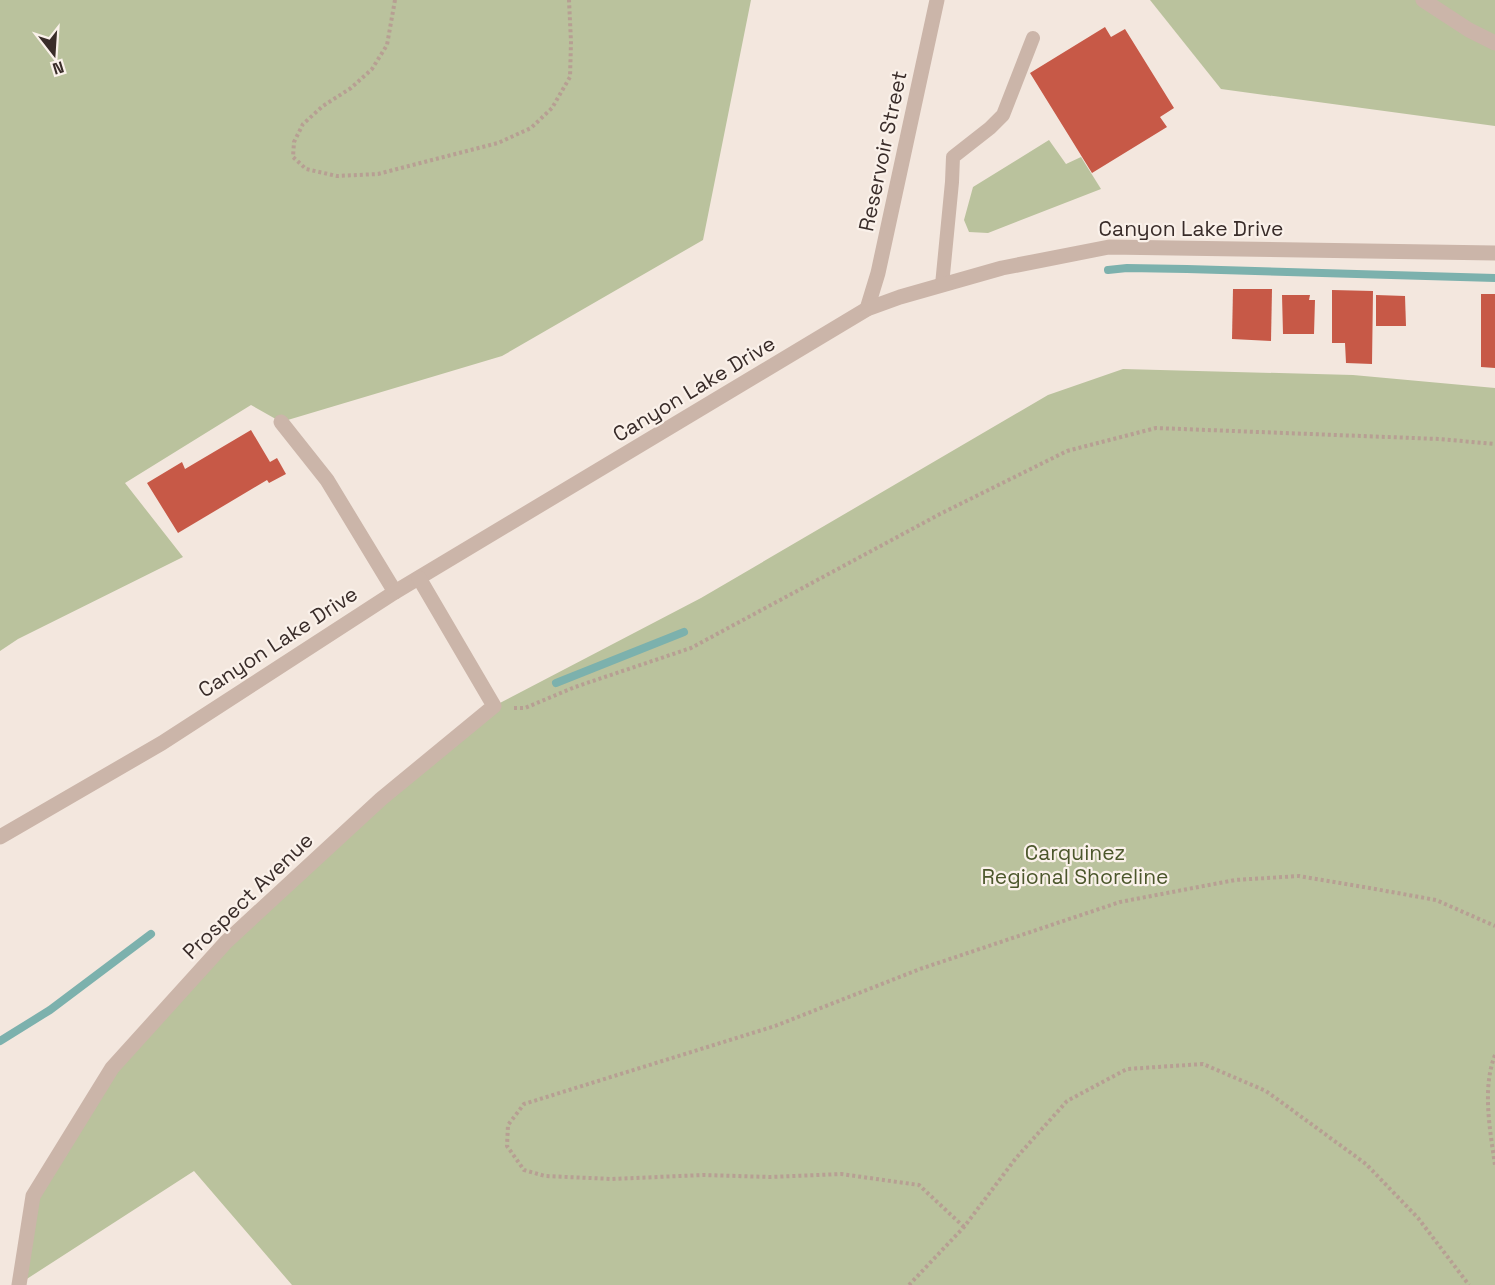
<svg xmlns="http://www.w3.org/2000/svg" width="1495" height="1285" viewBox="0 0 1495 1285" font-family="'Space Grotesk',sans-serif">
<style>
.green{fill:#bac29d}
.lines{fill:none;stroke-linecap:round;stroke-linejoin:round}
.stream{stroke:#7cb1ad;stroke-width:8}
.building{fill:#c75947}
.path{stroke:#b79f93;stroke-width:4;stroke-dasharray:3 3;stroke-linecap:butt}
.service{stroke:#cbb5a9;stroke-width:14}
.minor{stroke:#cbb5a9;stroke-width:15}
.tertiary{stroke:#cbb5a9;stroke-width:15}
.labels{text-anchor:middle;stroke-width:4.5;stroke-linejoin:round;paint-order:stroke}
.street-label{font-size:21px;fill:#392c29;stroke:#faf1ea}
.park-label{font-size:21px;fill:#4c572c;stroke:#faf1ea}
</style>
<rect width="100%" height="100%" fill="#f3e7de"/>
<!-- green -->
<g class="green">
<path d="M0,0H751L703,240L502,356L281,422L251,405L125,483L183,557L18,639L0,651Z"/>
<path d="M1150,0H1495V126L1221,89Z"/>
<path d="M1049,140L1066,164L1081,157L1101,189L988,233L969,232L964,220L973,187Z"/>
<path d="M1123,369L1353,375L1495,388V1285H292L194,1171L19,1284L33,1196L112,1068L226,942L494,706L701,598L1048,395Z"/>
</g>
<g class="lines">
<!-- stream -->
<g class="stream">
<path d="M1108,270L1127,268L1187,269L1495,278"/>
<path d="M556,683L684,632"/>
<path d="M0,1041L50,1010L151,934"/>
</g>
</g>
<!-- building -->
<g class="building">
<path d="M1105,27L1111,37L1125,29L1174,108L1160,117L1167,127L1092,173L1030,73Z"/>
<path d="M1233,289H1272L1271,341L1232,339Z"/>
<path d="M1332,290L1373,291L1372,364L1346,363L1345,343H1332Z"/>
<path d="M1481,294H1495V368L1481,367Z"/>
<path d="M1282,295H1310L1309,300H1315L1314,334H1283Z"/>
<path d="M1376,295L1405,296L1406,326H1376Z"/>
<path d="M251,430L270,462L277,458L286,474L269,483L267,480L178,533L147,483L182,462L185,469Z"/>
</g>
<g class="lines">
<!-- path -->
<g class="path">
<path d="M395,0L387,45L372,69L351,88L323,106L303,124L294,142L293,157L306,169L337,176L378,174L498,143L531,128L552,108L570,77L571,42L569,0"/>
<path d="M514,708H525L575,687L691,648L940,514L1067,451L1156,428L1439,439L1495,444"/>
<path d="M1495,1055C1482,1088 1490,1130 1495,1165"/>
<path d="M964,1227L919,1185L841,1174L771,1177L703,1175L612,1179L545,1176L524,1170L507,1146L508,1125L524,1104L775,1026L920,969L1120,902L1235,880L1299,876L1375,889L1436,900L1495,926"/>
<path d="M909,1285L964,1227L1016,1158L1067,1101L1127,1069L1203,1064L1266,1091L1366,1164L1418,1218L1469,1285"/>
</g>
<!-- service -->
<path class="service" d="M942,285L952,182L953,157L990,128L1003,115L1033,38"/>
<!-- minor -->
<g class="minor">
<path d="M867,309L878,273L937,0"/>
<path d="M281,422L327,480L395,592"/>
<path d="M0,837L162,743L395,592L867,309L900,297L1002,268L1109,247L1495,253"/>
<path d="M19,1285L33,1196L112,1068L226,942L381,799L494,706L419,578"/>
</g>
<!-- tertiary -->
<path class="tertiary" d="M1423,0L1469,30L1495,43"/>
</g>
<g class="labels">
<!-- street labels -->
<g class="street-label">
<text transform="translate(883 151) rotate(-78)" y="7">Reservoir Street</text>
<text x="1191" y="236">Canyon Lake Drive</text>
<text transform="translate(694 389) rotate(-31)" y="7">Canyon Lake Drive</text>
<text transform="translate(278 642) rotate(-33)" y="7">Canyon Lake Drive</text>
<text transform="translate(248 896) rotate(-44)" y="7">Prospect Avenue</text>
</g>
<!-- park labels -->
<g class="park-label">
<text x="1075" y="860">Carquinez<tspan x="1075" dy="24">Regional Shoreline</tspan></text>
</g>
</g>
<!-- north arrow -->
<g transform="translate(54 54) rotate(163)" stroke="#faf1ea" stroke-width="4.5" paint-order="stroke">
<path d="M0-4.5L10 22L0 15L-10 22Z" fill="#392c29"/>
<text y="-9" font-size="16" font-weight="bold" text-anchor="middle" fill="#392c29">N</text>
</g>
</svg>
